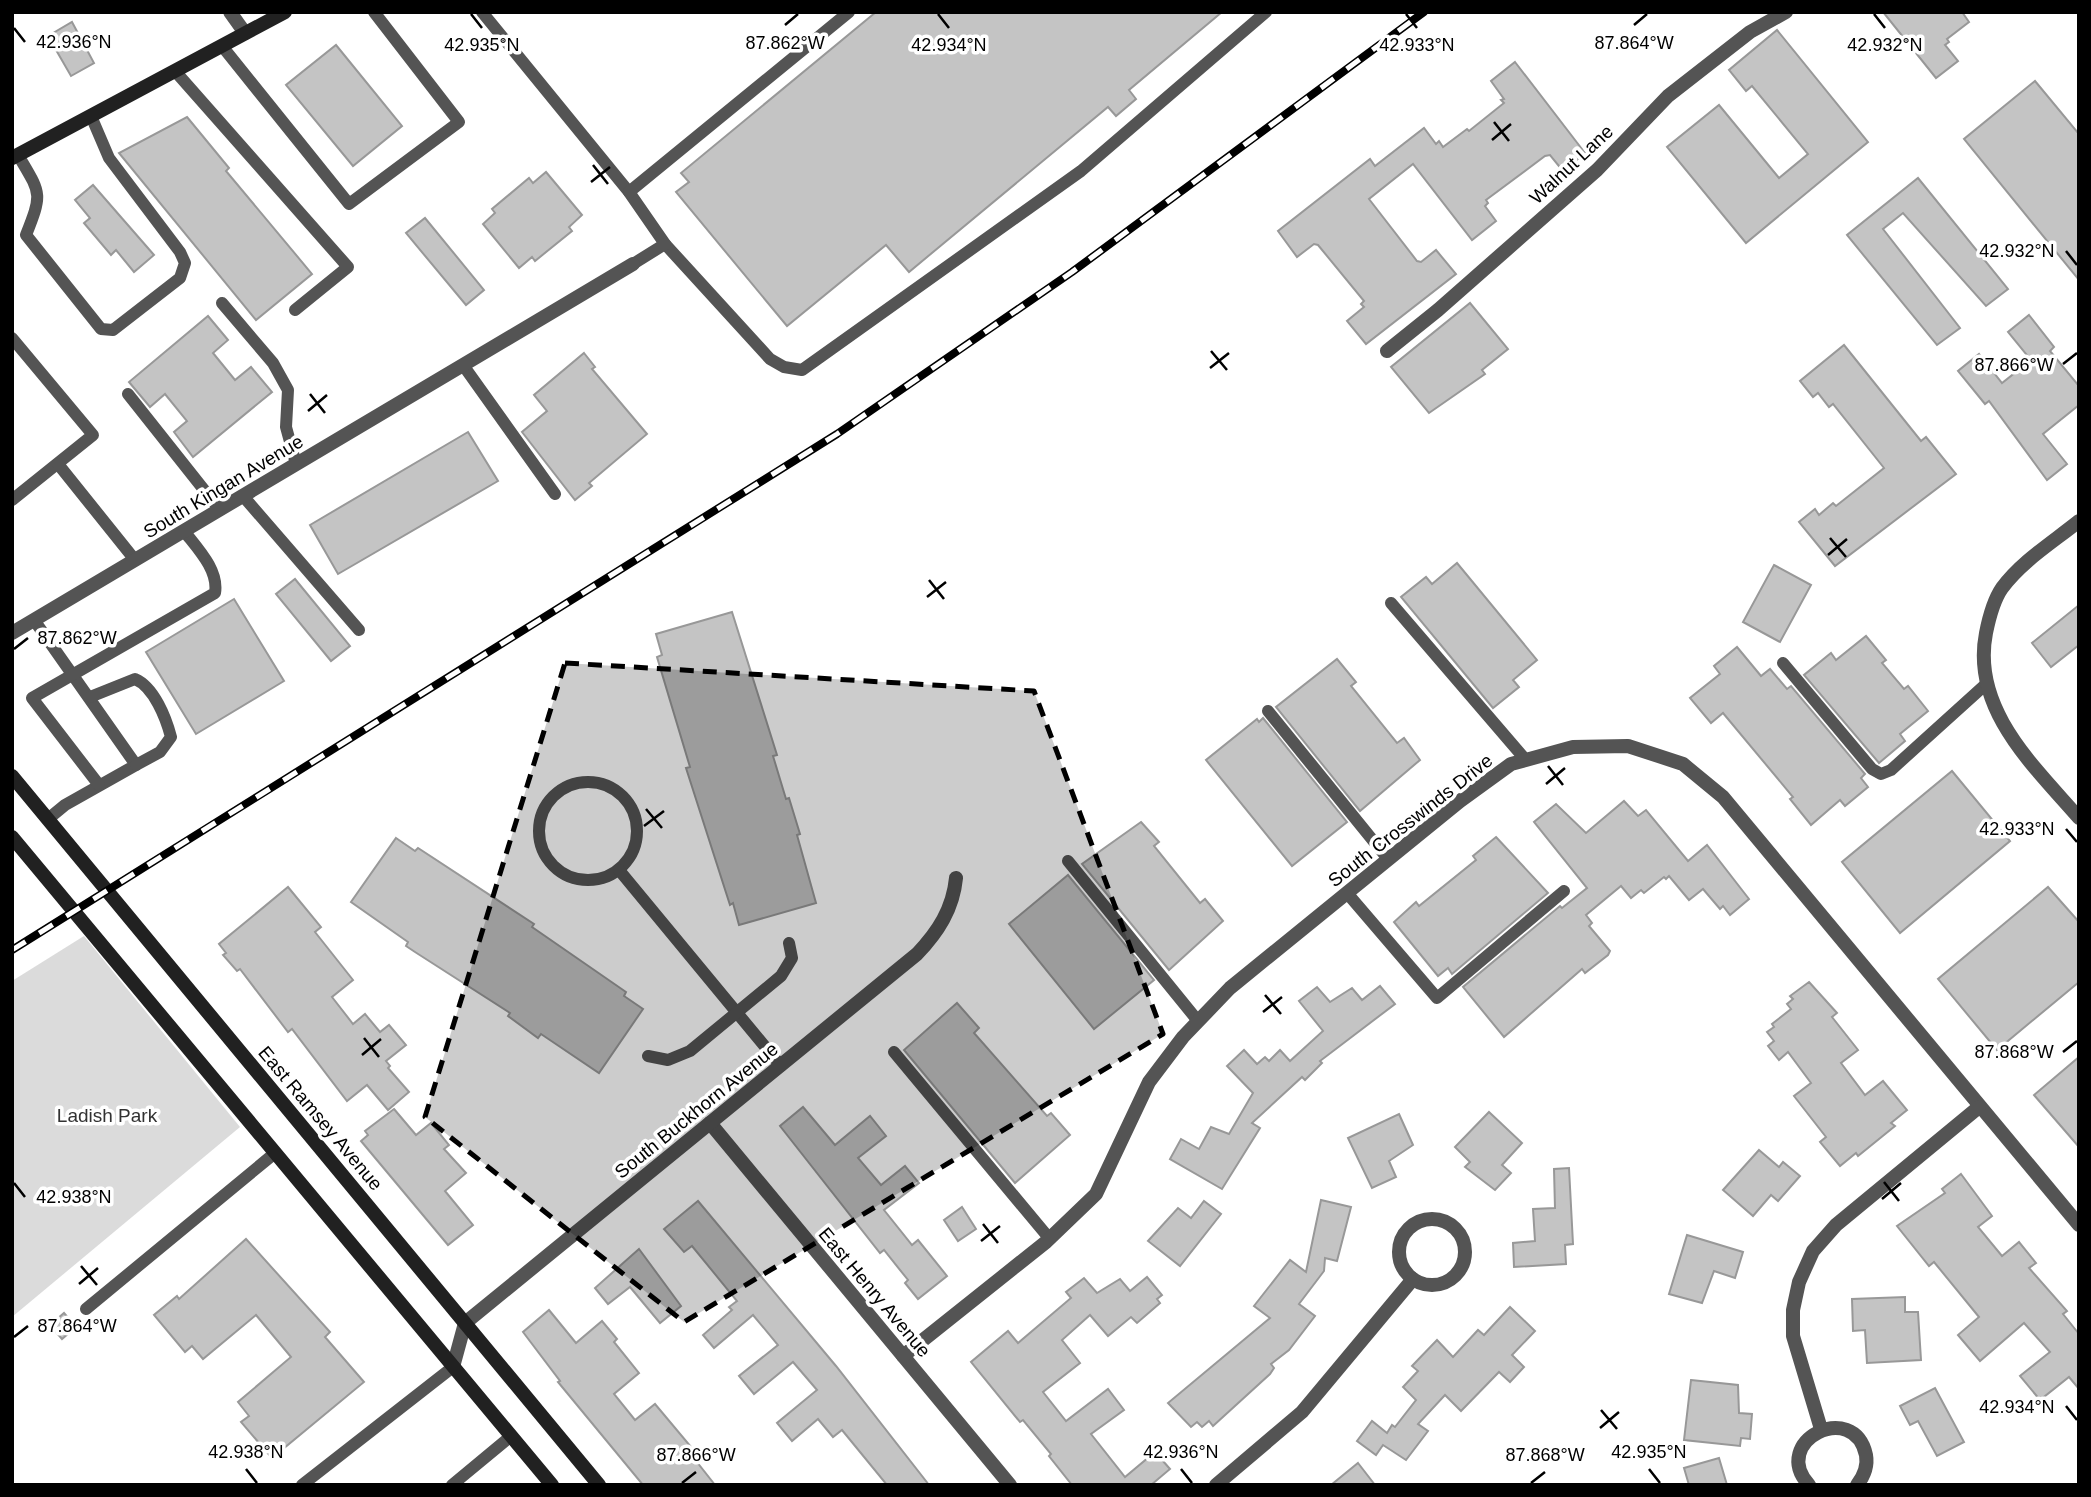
<svg xmlns="http://www.w3.org/2000/svg" width="2091" height="1497" viewBox="0 0 2091 1497" font-family="Arial,sans-serif">
<style>
.green{fill:#dbdbdb}
.building{fill:#c4c4c4;stroke:#989898;stroke-width:2}
.lines{fill:none;stroke-linecap:round;stroke-linejoin:round}
.lane{stroke:#545454;stroke-width:12}
.street{stroke:#545454;stroke-width:14}
.secondary{stroke:#212121;stroke-width:14}
.rail-casing{stroke:#000;stroke-width:8}
.rail{stroke:#fff;stroke-width:5;stroke-dasharray:16;stroke-linecap:butt}
.marked{fill:#000;fill-opacity:0.2;stroke:#000;stroke-width:5;stroke-dasharray:14 9;stroke-linejoin:round}
.ticks{fill:none;stroke:#000;stroke-width:2.5}
.labels{text-anchor:middle;stroke-width:7;stroke-linejoin:round;paint-order:stroke}
.street-label{font-size:19px;fill:#000;stroke:#fff}
.park-label{font-size:19px;fill:#323232;stroke:#fff}
.ticks-label{font-size:18px;text-anchor:middle;fill:#000;stroke:#fff;stroke-width:7;stroke-linejoin:round;paint-order:stroke}
</style>
<rect width="100%" height="100%" fill="#fff"/>
<!-- green -->
<path class="green" d="M84,936L240,1127L12,1317V981Z"/>
<!-- building -->
<g class="building">
<path d="M876,12H1222L1129,90L1136,99L1116,116L1108,107L909,272L886,245L787,326L676,192L689,182L681,173Z"/>
<path d="M1883,12H1962L1969,22L1947,39L1949,42L1945,45L1958,61L1936,78Z"/>
<path d="M72,22L94,63L71,76L48,36Z"/>
<path d="M1777,30L1868,142L1746,243L1667,147L1719,105L1779,178L1808,154L1752,86L1746,91L1729,70Z"/>
<path d="M336,45L402,126L353,166L286,85Z"/>
<path d="M1515,62L1585,153L1563,171L1550,155L1545,156L1486,200L1488,203L1485,206L1496,221L1472,240L1413,164L1369,199L1417,261L1421,262L1436,250L1456,274L1366,344L1347,321L1364,307L1361,304L1364,301L1318,245L1314,244L1297,257L1278,231L1370,159L1375,166L1424,128L1436,144L1439,141L1443,147L1467,129L1469,131L1504,103L1501,100L1504,99L1491,81Z"/>
<path d="M2035,81L2079,134V280L1964,139Z"/>
<path d="M187,117L229,168L226,171L312,274L256,320L119,153Z"/>
<path d="M546,172L582,215L569,227L572,231L535,261L532,257L519,268L483,224L495,213L492,209L529,178L533,183Z"/>
<path d="M1918,178L2008,289L1986,306L1903,213L1883,229L1960,328L1937,345L1847,235Z"/>
<path d="M93,185L154,255L134,272L116,250L111,255L84,223L90,218L75,200Z"/>
<path d="M425,218L484,290L466,305L406,233Z"/>
<path d="M1470,303L1508,349L1482,370L1485,374L1429,413L1391,367Z"/>
<path d="M2029,315L2054,347L2050,351L2079,386V405L2043,434L2067,464L2047,480L1989,401L1985,404L1958,371L1979,354L2002,383L2031,360L2008,332Z"/>
<path d="M208,316L228,340L213,353L235,380L251,367L272,392L193,457L174,432L187,421L165,394L150,407L129,382Z"/>
<path d="M1844,345L1921,441L1926,437L1956,474L1835,566L1799,522L1815,509L1819,515L1833,503L1836,506L1884,468L1833,404L1829,407L1818,393L1813,397L1800,381Z"/>
<path d="M584,353L595,367L592,369L647,434L589,483L592,486L575,500L522,432L547,411L534,395Z"/>
<path d="M468,432L498,481L338,574L310,525Z"/>
<path d="M1457,563L1537,660L1513,680L1519,687L1493,708L1401,597L1426,577L1432,584Z"/>
<path d="M1774,565L1811,585L1780,642L1743,622Z"/>
<path d="M295,579L350,646L331,661L276,594Z"/>
<path d="M234,599L284,681L196,734L146,652Z"/>
<path d="M2079,605V645L2051,667L2032,643Z"/>
<path d="M732,612L777,755L773,756L786,799L789,798L800,834L797,835L816,903L739,925L733,903L730,905L686,768L690,767L657,657L662,655L656,634Z"/>
<path d="M1866,636L1886,660L1882,663L1904,689L1908,686L1928,711L1900,734L1905,741L1879,763L1804,675L1831,653L1836,660Z"/>
<path d="M1737,647L1761,676L1770,669L1787,689L1791,686L1865,774L1861,778L1868,787L1845,806L1840,800L1811,825L1790,799L1793,797L1723,713L1711,723L1690,698L1720,674L1714,666Z"/>
<path d="M1337,659L1356,682L1351,686L1397,743L1404,738L1420,760L1360,811L1276,707Z"/>
<path d="M1263,718L1347,822L1292,866L1206,760L1257,719L1259,722Z"/>
<path d="M1952,771L2010,841L1900,933L1842,862Z"/>
<path d="M1624,801L1638,816L1646,810L1688,861L1707,845L1749,899L1730,915L1723,906L1720,909L1703,889L1689,900L1669,876L1666,879L1664,877L1644,893L1641,890L1631,898L1621,886L1586,915L1592,923L1589,926L1610,951L1608,955L1585,973L1582,969L1504,1037L1463,987L1560,906L1562,908L1587,888L1534,822L1556,804L1586,833Z"/>
<path d="M1141,822L1159,842L1154,846L1200,903L1205,899L1223,921L1169,970L1082,864Z"/>
<path d="M1496,837L1548,893L1452,974L1448,968L1438,976L1394,922L1416,902L1419,906L1476,860L1473,856Z"/>
<path d="M396,838L415,851L418,848L534,924L532,927L626,992L624,996L643,1009L599,1073L541,1034L538,1038L508,1016L510,1013L415,952L406,946L408,942L351,902Z"/>
<path d="M1068,875L1154,980L1094,1029L1009,924Z"/>
<path d="M288,887L321,927L315,932L353,980L332,997L353,1024L365,1014L380,1032L389,1025L406,1045L386,1061L390,1066L388,1068L409,1092L388,1110L367,1085L347,1101L292,1029L288,1032L240,969L237,971L223,955L226,953L219,944Z"/>
<path d="M2048,887L2079,922V982L1997,1050L1938,979Z"/>
<path d="M1809,982L1837,1013L1832,1017L1858,1050L1841,1063L1865,1095L1883,1081L1907,1110L1891,1123L1895,1126L1858,1156L1856,1153L1840,1166L1820,1142L1826,1137L1794,1096L1811,1083L1788,1052L1779,1060L1768,1046L1774,1041L1767,1032L1774,1027L1772,1024L1791,1009L1787,1004L1793,999L1790,996Z"/>
<path d="M1380,986L1395,1004L1320,1061L1322,1063L1305,1080L1302,1077L1252,1123L1260,1128L1222,1189L1170,1159L1181,1139L1199,1149L1211,1127L1229,1134L1253,1093L1227,1066L1244,1050L1257,1064L1265,1057L1269,1061L1280,1050L1290,1061L1323,1031L1299,1001L1317,987L1330,1002L1352,988L1362,1000Z"/>
<path d="M957,1003L979,1028L974,1033L1047,1116L1051,1113L1070,1135L1015,1183L904,1050Z"/>
<path d="M2079,1057V1147L2034,1095Z"/>
<path d="M803,1107L835,1145L870,1116L886,1136L858,1158L881,1185L905,1166L919,1183L884,1210L912,1245L918,1240L947,1276L918,1299L905,1283L908,1280L884,1250L880,1253L780,1126Z"/>
<path d="M394,1109L416,1135L431,1123L449,1145L444,1149L466,1173L445,1191L473,1225L448,1245L361,1141L368,1135L365,1131Z"/>
<path d="M1489,1112L1522,1143L1502,1165L1511,1173L1495,1190L1465,1167L1470,1162L1455,1147Z"/>
<path d="M1399,1114L1413,1145L1389,1161L1396,1177L1372,1188L1348,1138Z"/>
<path d="M1759,1150L1779,1167L1783,1162L1800,1176L1778,1201L1771,1195L1753,1216L1723,1190Z"/>
<path d="M1569,1168L1573,1244L1565,1245L1566,1264L1514,1267L1513,1243L1535,1241L1533,1209L1555,1208L1554,1169Z"/>
<path d="M1961,1174L1992,1216L1978,1227L2002,1256L2019,1242L2036,1263L2029,1268L2067,1311L2063,1314L2079,1334V1389L2069,1377L2040,1400L2020,1376L2050,1352L2024,1323L1980,1361L1958,1335L1979,1317L1934,1262L1929,1266L1897,1226L1945,1193L1942,1189Z"/>
<path d="M1321,1200L1351,1207L1337,1261L1325,1258L1324,1271L1299,1304L1315,1316L1289,1350L1271,1364L1274,1368L1270,1374L1213,1426L1209,1421L1202,1427L1197,1422L1191,1427L1168,1403L1270,1318L1254,1306L1290,1260L1306,1272Z"/>
<path d="M698,1201L836,1366L929,1485H887L842,1430L833,1437L818,1419L792,1441L777,1423L817,1390L793,1362L754,1394L739,1376L778,1345L753,1315L714,1348L703,1335L732,1310L729,1307L737,1301L692,1246L684,1252L664,1229Z"/>
<path d="M1204,1201L1221,1214L1180,1266L1148,1241L1178,1208L1191,1218Z"/>
<path d="M962,1207L976,1229L958,1241L944,1220Z"/>
<path d="M1687,1235L1743,1252L1735,1278L1714,1271L1702,1303L1669,1294Z"/>
<path d="M246,1239L330,1332L325,1337L364,1382L272,1458L241,1422L249,1416L238,1402L291,1357L256,1315L203,1359L192,1346L185,1352L154,1315L177,1296L179,1299Z"/>
<path d="M639,1249L681,1306L660,1323L630,1287L608,1304L595,1288Z"/>
<path d="M1147,1277L1162,1295L1157,1299L1160,1303L1137,1323L1131,1317L1108,1336L1090,1315L1062,1340L1080,1363L1043,1392L1066,1421L1108,1389L1124,1410L1091,1434L1125,1477L1155,1452L1170,1469L1151,1485H1072L1049,1456L1051,1454L1023,1420L1020,1422L971,1362L1008,1331L1018,1343L1071,1298L1066,1292L1084,1278L1097,1293L1120,1279L1130,1291Z"/>
<path d="M1905,1297V1312H1918L1921,1360L1867,1363L1865,1330L1853,1331L1852,1299Z"/>
<path d="M1510,1307L1535,1331L1512,1355L1524,1367L1510,1382L1499,1372L1461,1411L1445,1395L1418,1424L1428,1431L1406,1460L1383,1445L1376,1455L1357,1441L1372,1421L1387,1433L1392,1425L1395,1427L1416,1400L1403,1387L1418,1371L1412,1366L1437,1340L1453,1357L1478,1330L1484,1335Z"/>
<path d="M549,1310L576,1343L602,1321L617,1339L614,1342L639,1373L614,1394L635,1420L655,1404L697,1454L693,1457L715,1485H643L558,1382L560,1381L523,1332Z"/>
<path d="M64,1313L76,1327L62,1339L50,1325Z"/>
<path d="M1691,1380L1738,1385L1739,1413L1752,1414L1750,1439L1741,1438L1740,1446L1684,1440Z"/>
<path d="M1935,1388L1964,1442L1937,1456L1918,1421L1910,1425L1900,1406Z"/>
<path d="M1719,1458L1727,1485H1689L1684,1468Z"/>
<path d="M1358,1463L1375,1485H1331Z"/>
</g>
<g class="lines">
<!-- lane -->
<g class="lane">
<path d="M482,12L629,192L665,244L770,359L784,367L802,370L1081,171L1266,12"/>
<path d="M222,46L349,204L459,122L374,12"/>
<path d="M175,71L348,267L295,310"/>
<path d="M18,155C41,194 43,192 26,235L101,329L113,330L180,278L185,263L180,252L109,158L91,116"/>
<path d="M629,192L849,12"/>
<path d="M633,264L665,244"/>
<path d="M222,303L273,363L288,390L286,427L296,464"/>
<path d="M12,338L93,435L12,500"/>
<path d="M463,365L555,494"/>
<path d="M128,394L220,510"/>
<path d="M58,464L135,560"/>
<path d="M243,496L359,630"/>
<path d="M1391,603L1525,759"/>
<path d="M34,620L136,765L65,805L48,819"/>
<path d="M1783,663L1872,769L1881,774L1891,770L1985,685"/>
<path d="M90,697L135,679C154,687 166,718 171,737L160,752L136,765"/>
<path d="M1268,711L1388,859"/>
<circle cx="588" cy="831" r="49"/>
<path d="M99,785L32,698L215,593C219,570 197,548 184,531"/>
<path d="M1068,861L1198,1021"/>
<path d="M619,870L781,1066"/>
<path d="M1347,893L1437,998L1564,891"/>
<path d="M894,1052L1049,1238"/>
<path d="M648,1056L668,1060L690,1051L781,976L792,958L789,943"/>
<path d="M86,1309L275,1153"/>
<path d="M302,1485L453,1367"/>
<path d="M452,1485L511,1436"/>
</g>
<!-- street -->
<g class="street">
<path d="M230,12L245,33"/>
<path d="M1387,351L1438,310L1597,170L1668,96L1750,32L1786,12"/>
<path d="M2079,521C2053,542 2022,561 2002,588C1993,601 1989,618 1986,633C1971,709 2034,766 2079,818"/>
<path d="M12,633L633,264"/>
<path d="M710,1123L1010,1485"/>
<circle cx="1432" cy="1252" r="33"/>
<path d="M903,1356L1046,1242L1096,1194L1149,1082L1183,1037L1230,988L1460,801L1511,764L1573,747L1628,746L1683,764L1723,797L2079,1225"/>
<path d="M453,1367L465,1323L917,954C938,932 953,909 956,878"/>
<path d="M1821,1429L1793,1336V1310L1799,1282L1813,1251L1836,1225L1979,1107"/>
<path d="M1216,1485L1302,1412L1413,1279"/>
<path d="M1809,1485C1769,1441 1854,1399 1866,1455C1868,1466 1864,1476 1857,1485"/>
</g>
<!-- secondary -->
<g class="secondary">
<path d="M12,158L285,12"/>
<path d="M12,776L599,1485"/>
<path d="M12,837L552,1485"/>
</g>
<!-- rail casing -->
<g class="rail-casing">
<path id="rail" d="M12,950L837,434L1072,272L1424,12"/>
</g>
<!-- rail -->
<use href="#rail" class="rail"/>
</g>
<!-- marked area -->
<path class="marked" d="M565,663L1034,691L1163,1034L684,1322L425,1117Z"/>
<!-- ticks -->
<path class="ticks" d="M471,14L482,28M938,14L949,28M1406,14L1417,28M1874,14L1885,28M785,25L798,14M1634,25L1647,14M14,28L25,42M1494,122L1509,141M1492,140L1511,124M593,165L608,184M591,182L610,167M2066,251L2077,265M1211,351L1227,370M2063,364L2077,353M1210,368L1229,353M310,394L325,413M308,411L327,395M1830,538L1846,557M1828,555L1847,539M929,580L944,599M927,597L946,582M14,649L28,638M1548,766L1563,785M1546,784L1565,768M646,809L662,828M644,826L664,811M2066,829L2077,842M1265,995L1281,1014M1263,1012L1282,997M364,1038L379,1057M2063,1052L2077,1041M362,1055L381,1039M1884,1182L1899,1201M14,1183L25,1197M1882,1199L1901,1183M983,1224L998,1243M981,1241L1000,1226M81,1266L97,1285M79,1284L98,1268M14,1337L28,1326M2066,1406L2077,1420M1601,1410L1617,1429M1600,1428L1619,1412M246,1469L257,1483M1181,1469L1192,1483M1649,1469L1660,1483M682,1483L696,1472M1531,1483L1545,1472"/>
<g class="labels">
<!-- street labels -->
<g class="street-label">
<text transform="translate(1571 164) rotate(-43)" y="7">Walnut Lane</text>
<text transform="translate(223 486) rotate(-31)" y="7">South Kingan Avenue</text>
<text transform="translate(1410 820) rotate(-38)" y="7">South Crosswinds Drive</text>
<text transform="translate(696 1110) rotate(-39)" y="7">South Buckhorn Avenue</text>
<text transform="translate(321 1118) rotate(50)" y="7">East Ramsey Avenue</text>
<text transform="translate(875 1292) rotate(50)" y="7">East Henry Avenue</text>
</g>
<!-- park labels -->
<g class="park-label">
<text x="107" y="1122">Ladish Park</text>
</g>
</g>
<g class="ticks-label">
<text x="74" y="48">42.936°N</text>
<text x="785" y="49">87.862°W</text>
<text x="1634" y="49">87.864°W</text>
<text x="1885" y="51">42.932°N</text>
<text x="482" y="51">42.935°N</text>
<text x="949" y="51">42.934°N</text>
<text x="1417" y="51">42.933°N</text>
<text x="2017" y="257">42.932°N</text>
<text x="2014" y="371">87.866°W</text>
<text x="77" y="644">87.862°W</text>
<text x="2017" y="835">42.933°N</text>
<text x="2014" y="1058">87.868°W</text>
<text x="74" y="1203">42.938°N</text>
<text x="77" y="1332">87.864°W</text>
<text x="2017" y="1413">42.934°N</text>
<text x="246" y="1458">42.938°N</text>
<text x="1181" y="1458">42.936°N</text>
<text x="1649" y="1458">42.935°N</text>
<text x="696" y="1461">87.866°W</text>
<text x="1545" y="1461">87.868°W</text>
</g>
<!-- border -->
<rect width="2091" height="1497" fill="none" stroke="#000000" stroke-width="28"/>
</svg>
